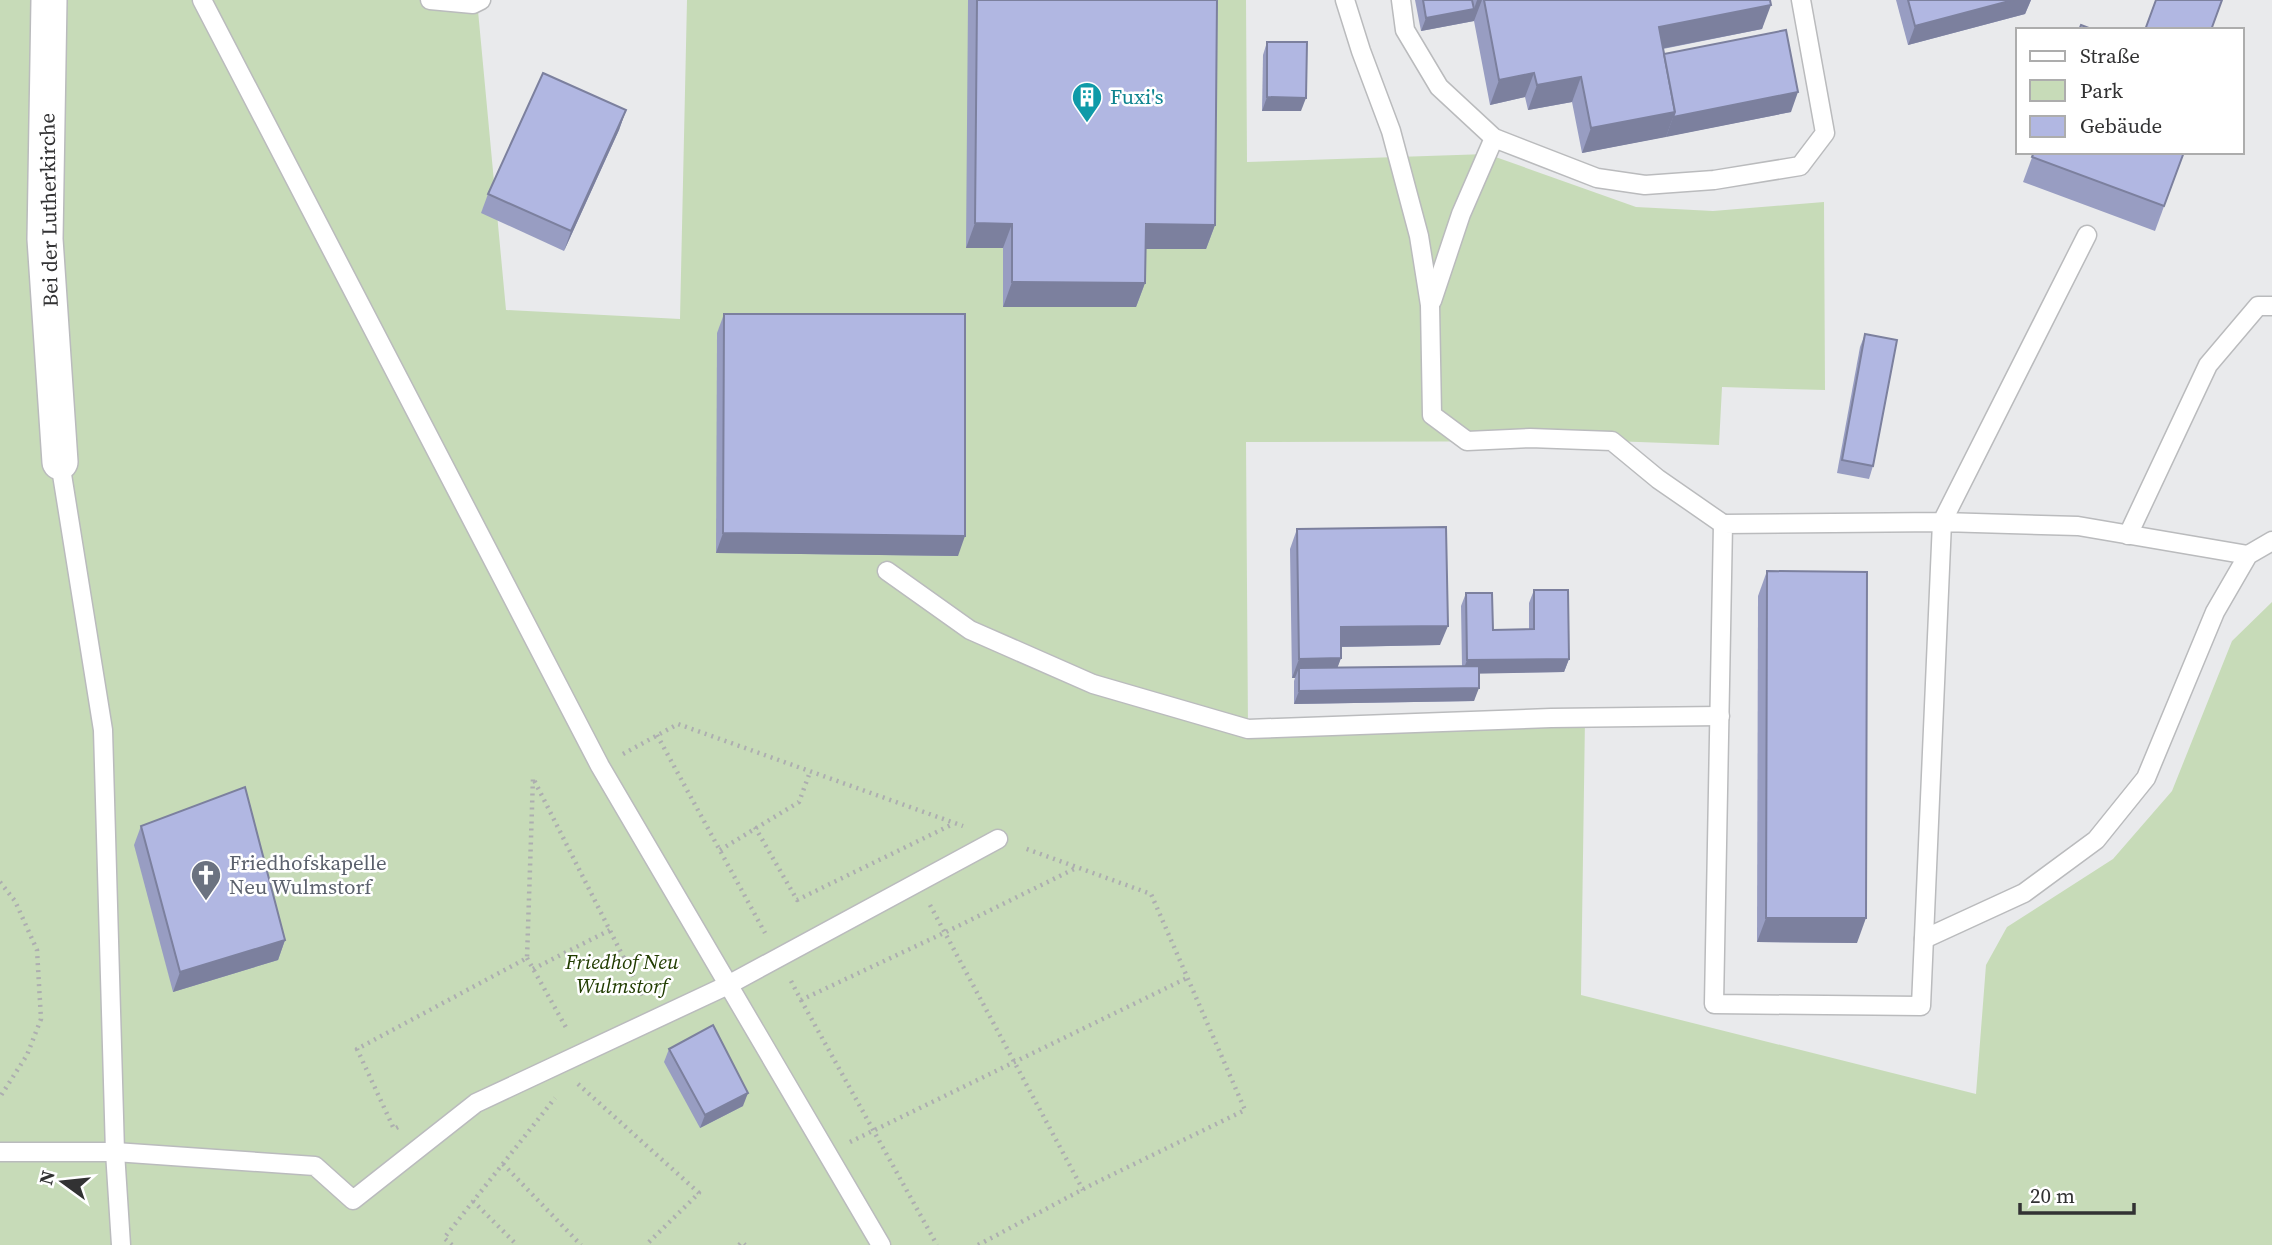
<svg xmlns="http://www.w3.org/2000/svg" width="2272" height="1245" viewBox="0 0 2272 1245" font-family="'Source Serif 4',serif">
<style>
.green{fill:#c7dbb8}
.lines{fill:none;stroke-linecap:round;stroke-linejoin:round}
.service-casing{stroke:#babbbd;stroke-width:21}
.minor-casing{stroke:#babbbd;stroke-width:38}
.path{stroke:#adaeb0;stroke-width:4.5;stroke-dasharray:2 5;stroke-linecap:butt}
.service{stroke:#fff;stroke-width:18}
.minor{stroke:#fff;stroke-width:35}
.wall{fill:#989dc2}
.shaded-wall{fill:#7c809e}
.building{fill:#b1b7e2;stroke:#7c809e;stroke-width:2}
.labels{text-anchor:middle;stroke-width:5;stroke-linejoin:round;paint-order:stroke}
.culture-label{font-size:21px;fill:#0d838f;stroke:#fff;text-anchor:start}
.street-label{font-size:21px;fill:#323233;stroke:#fff}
.worship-label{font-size:21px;fill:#5b616d;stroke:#fff;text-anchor:start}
.park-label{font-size:21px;font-style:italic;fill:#213c00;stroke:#fff}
</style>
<rect width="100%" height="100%" fill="#e9eaec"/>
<!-- green -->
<path class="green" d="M0,0H477L506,310L680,319L687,0H1246L1247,162L1487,154L1636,207L1713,211L1824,202L1825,390L1722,387L1719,445L1612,441L1246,442L1248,729L1585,718L1581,995L1976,1094L1986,965L2007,927L2113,859L2172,791L2232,641L2272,602V1245H0Z"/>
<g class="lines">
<!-- service casing -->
<g class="service-casing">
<g id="service">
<path d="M202,0L600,766L881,1245"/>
<path d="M430,0L473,4L481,0"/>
<path d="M1345,0L1361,51L1391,131L1419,236L1430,305L1432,415L1467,441L1530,438L1612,441L1658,479L1723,524"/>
<path d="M1401,0L1405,30L1439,87L1494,138L1597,178L1645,185L1714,180L1800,166L1825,133L1801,0"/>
<path d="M2087,235L1942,522L1921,1006L1714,1004L1723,524L1942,522L2078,526L2248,555"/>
<path d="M1432,301L1461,214L1494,138"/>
<path d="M60,462L103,730L115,1152L121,1245"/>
<path d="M2128,535L2208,365L2258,306H2272"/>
<path d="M887,571L970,630L1093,684L1248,729L1551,718L1720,716"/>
<path d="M1924,939L2024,893L2096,840L2146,778L2215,612L2248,555L2272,541"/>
<path d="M0,1152H115L315,1166L353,1200L476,1103L728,985L998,839"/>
</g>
</g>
<!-- minor casing -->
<g class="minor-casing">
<path id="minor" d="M49,0L45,239L60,462"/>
</g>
<!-- path -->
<g class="path">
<path d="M657,735L765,933"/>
<path d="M623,754L678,724L963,826"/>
<path d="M755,827L797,900L953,824"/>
<path d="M720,850L799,802L810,772"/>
<path d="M0,882L15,901L37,950L41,1019L27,1055L0,1097"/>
<path d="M930,905L1083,1190"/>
<path d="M527,958L568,1031"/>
<path d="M533,969L610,930"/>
<path d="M791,981L801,1000L946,932L1076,868"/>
<path d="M801,1000L937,1245"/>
<path d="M578,1084L699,1193L646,1245"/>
<path d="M398,1127L394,1129L357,1049L527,958L533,778L643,996"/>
<path d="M850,1142L1187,978"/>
<path d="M503,1164L581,1245"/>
<path d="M473,1201L517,1245"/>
<path d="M452,1245L444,1238L555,1098"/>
<path d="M739,1245L742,1242L745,1245"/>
<path d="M978,1245L1091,1185L1245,1110L1151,894L1024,848"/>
</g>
<!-- service -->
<use href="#service" class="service"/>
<!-- minor -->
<use href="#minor" class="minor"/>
</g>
<!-- wall -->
<g class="wall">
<path d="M968,0H1217L1215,225L1206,249H1146L1145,283L1136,307H1003V248H966Z"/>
<path d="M1415,0H1770L1762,29L1663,49L1664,54L1791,112L1582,153L1572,102L1528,110L1525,97L1490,105L1474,21L1421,31Z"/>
<path d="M1896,0H2031L2025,14L1908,45Z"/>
<path d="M1267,42L1301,111H1262L1263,55Z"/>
<path d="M626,110L619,130L564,251L481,213L488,194Z"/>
<path d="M2034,152H2184L2155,231L2023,182Z"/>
<path d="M724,314L958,556L716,553L717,333Z"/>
<path d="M1865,334L1873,466L1869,479L1837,473L1860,347Z"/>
<path d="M1297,529L1440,645L1341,647V658L1337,668L1462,666L1461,606L1466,593L1493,630L1529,629V603L1534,590L1569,659L1564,672L1479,673L1474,701L1294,704V681L1295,678H1292L1290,549Z"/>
<path d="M1767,571L1857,943L1757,942L1758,596Z"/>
<path d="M141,826L285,940L278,960L173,992L134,845Z"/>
<path d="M669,1049L743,1106L700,1128L664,1062Z"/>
</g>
<!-- shaded-wall -->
<g class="shaded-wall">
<path d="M1477,0H1482L1474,21L1421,31L1426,18L1474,9Z"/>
<path d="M2013,0H2031L2025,14L1908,45L1915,26Z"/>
<path d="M1771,5L1762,29L1650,51L1659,27Z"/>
<path d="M1534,73L1525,97L1490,105L1499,80Z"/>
<path d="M1581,77L1572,102L1528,110L1537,85Z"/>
<path d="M1798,92L1791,112L1666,137L1673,117Z"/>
<path d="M1267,97L1306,98L1301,111H1262Z"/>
<path d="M626,110L619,130L564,251L571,231Z"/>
<path d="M1675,112L1666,137L1582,153L1591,128Z"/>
<path d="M975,223L1012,224L1003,248H966Z"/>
<path d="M1146,224L1215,225L1206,249H1137Z"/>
<path d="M1012,282L1145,283L1136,307H1003Z"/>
<path d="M723,533L965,536L958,556L716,553Z"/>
<path d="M1448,626L1440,645L1333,647L1341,627Z"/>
<path d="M1341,658L1334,677L1299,668L1295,678H1292L1299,659Z"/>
<path d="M1569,659L1564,672L1462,674L1467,660Z"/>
<path d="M1479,688L1474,701L1294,704L1299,691Z"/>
<path d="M1766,918H1866L1857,943L1757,942Z"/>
<path d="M285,940L278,960L173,992L180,972Z"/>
<path d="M748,1093L743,1106L700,1128L705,1115Z"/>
</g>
<!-- building -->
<g class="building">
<path d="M977,0H1217L1215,225L1146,224L1145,283L1012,282V224L975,223Z"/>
<path d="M1423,0H1472L1474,9L1426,18Z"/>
<path d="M1484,0H1770L1771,5L1659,27L1675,112L1591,128L1581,77L1537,85L1534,73L1499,80Z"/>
<path d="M1908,0H2013L1915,26Z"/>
<path d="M2156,0H2222L2211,30H2145Z"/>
<path d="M2081,25L2094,30H2079Z"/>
<path d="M1786,30L1798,92L1673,117L1675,112L1664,54Z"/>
<path d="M1267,42H1307L1306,98L1267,97Z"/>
<path d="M543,73L626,110L571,231L488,194Z"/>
<path d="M2034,152H2184L2164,206L2032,157Z"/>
<path d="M724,314H965V536L723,533Z"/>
<path d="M1865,334L1897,340L1873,466L1842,460Z"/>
<path d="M1446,527L1448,626L1341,627V658L1299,659L1297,529Z"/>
<path d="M1767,571L1867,572L1866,918H1766Z"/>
<path d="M1534,590H1568L1569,659L1467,660L1466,593H1492L1493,630L1534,629Z"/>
<path d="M1479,666V688L1299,691V668Z"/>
<path d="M245,787L285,940L180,972L141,826Z"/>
<path d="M713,1025L748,1093L705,1115L669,1049Z"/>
</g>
<!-- icons -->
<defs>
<g id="building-pin" transform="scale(1.575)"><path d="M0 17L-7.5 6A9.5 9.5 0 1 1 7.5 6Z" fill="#0f9aa8" stroke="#fff"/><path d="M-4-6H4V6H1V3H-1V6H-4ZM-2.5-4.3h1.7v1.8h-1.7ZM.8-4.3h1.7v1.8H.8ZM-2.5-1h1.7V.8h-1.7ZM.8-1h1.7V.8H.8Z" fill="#fff"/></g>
<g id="church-pin" transform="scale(1.575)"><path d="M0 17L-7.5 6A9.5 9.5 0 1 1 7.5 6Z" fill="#6b7280" stroke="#fff"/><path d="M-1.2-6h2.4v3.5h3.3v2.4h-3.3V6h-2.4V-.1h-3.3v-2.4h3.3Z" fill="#fff"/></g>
</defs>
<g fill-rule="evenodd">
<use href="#building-pin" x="1087" y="97"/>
<use href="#church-pin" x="206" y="875"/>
</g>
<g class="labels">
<!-- culture labels -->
<g class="culture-label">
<text x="1110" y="104">Fuxi's</text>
</g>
<!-- street labels -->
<g class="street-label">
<text transform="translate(49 210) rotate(-91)" y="7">Bei der Lutherkirche</text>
</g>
<!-- worship labels -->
<g class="worship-label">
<text x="229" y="870">Friedhofskapelle<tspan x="229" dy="24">Neu Wulmstorf</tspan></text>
</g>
<!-- park labels -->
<g class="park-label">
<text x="622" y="969">Friedhof Neu<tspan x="622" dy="24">Wulmstorf</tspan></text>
</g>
</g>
<!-- legend -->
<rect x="2016" y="28" width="228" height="126" fill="#ffffff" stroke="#adadad" stroke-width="2"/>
<rect x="2030" y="51" width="35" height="10" fill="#ffffff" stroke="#adadad" stroke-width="2"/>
<text x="2080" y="63" font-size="21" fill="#323233">Straße</text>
<rect x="2030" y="80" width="35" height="21" fill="#c7dbb8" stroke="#adadad" stroke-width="2"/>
<text x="2080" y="98" font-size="21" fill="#323233">Park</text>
<rect x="2030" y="116" width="35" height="21" fill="#b1b7e2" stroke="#adadad" stroke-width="2"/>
<text x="2080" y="133" font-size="21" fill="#323233">Gebäude</text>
<!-- north arrow -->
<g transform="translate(63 1182) rotate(285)" stroke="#ffffff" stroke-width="5" paint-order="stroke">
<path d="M0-5L12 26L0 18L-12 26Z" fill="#323233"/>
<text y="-10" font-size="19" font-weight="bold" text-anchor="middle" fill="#323233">N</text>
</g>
<!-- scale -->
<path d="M2020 1203v10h114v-10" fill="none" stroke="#323233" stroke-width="3.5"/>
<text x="2030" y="1203" font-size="21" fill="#323233" stroke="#ffffff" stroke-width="5" paint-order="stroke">20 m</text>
</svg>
